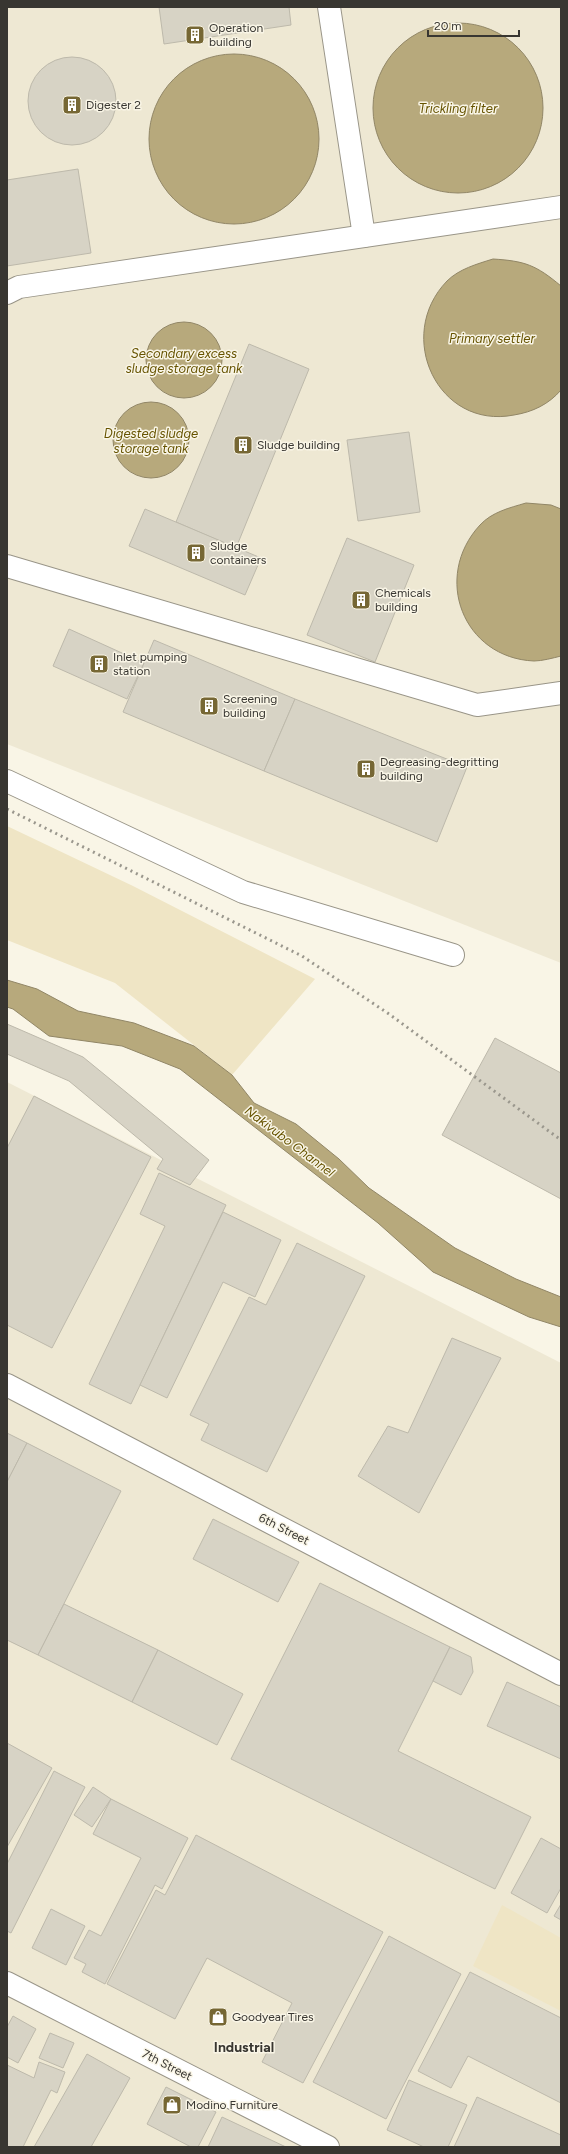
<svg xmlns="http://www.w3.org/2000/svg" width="568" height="2154" viewBox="0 0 568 2154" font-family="Figtree,sans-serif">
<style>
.built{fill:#eee8d3}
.green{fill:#efe5c5}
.water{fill:#b7a97c;stroke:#918666}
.building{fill:#d7d3c5;stroke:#bdb9ab}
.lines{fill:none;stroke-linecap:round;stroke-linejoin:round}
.minor-casing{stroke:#999588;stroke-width:24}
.minor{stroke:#fff;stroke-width:22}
.rail{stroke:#9a978d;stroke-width:3;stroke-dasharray:2 4;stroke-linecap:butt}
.labels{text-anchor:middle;stroke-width:3;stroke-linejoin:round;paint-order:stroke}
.poi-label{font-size:12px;fill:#383631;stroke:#f9f5e6;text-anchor:start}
.street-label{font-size:12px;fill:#383631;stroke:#f9f5e6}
.water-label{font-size:13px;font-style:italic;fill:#665300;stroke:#f9f5e6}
.quarter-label{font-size:14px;font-weight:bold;fill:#383631;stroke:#f9f5e6}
</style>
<rect width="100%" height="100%" fill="#f9f5e6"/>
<!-- built -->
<g class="built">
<path d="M7,7H561V963L7,744Z"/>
<path d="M7,1082L561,1363V2147H7Z"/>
</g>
<!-- green -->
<g class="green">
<path d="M7,826L133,886L315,979L232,1075L115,983L7,940Z"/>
<path d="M502,1905L561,1938V2011L473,1966Z"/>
</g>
<!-- water -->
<g class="water">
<circle cx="458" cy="108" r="85"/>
<circle cx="234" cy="139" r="85"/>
<path d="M493,259C525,261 536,265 561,286V390C549,404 533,412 514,415C438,430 394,336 447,281C459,269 477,264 493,259Z"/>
<circle cx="184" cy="360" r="38"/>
<circle cx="151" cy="440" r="38"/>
<path d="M526,503L551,505L561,509V656C553,658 542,661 534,661C463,658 432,577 480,525C492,512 509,508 526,503Z"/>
<path d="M7,980L37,989L78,1011L134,1023L194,1046L232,1075L254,1103L296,1124L339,1159L369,1188L455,1248L516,1279L561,1297V1327L529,1317L433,1272L378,1223L180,1069L122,1046L49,1036L13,1009L7,1007Z"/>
</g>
<!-- building -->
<g class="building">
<path d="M159,7H289L291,25L164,44Z"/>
<circle cx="72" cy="101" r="44"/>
<path d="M78,169L91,253L7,266V180Z"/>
<path d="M249,344L309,369L236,548L176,522Z"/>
<path d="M409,432L420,512L358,521L347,440Z"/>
<path d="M145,509L261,558L245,595L129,546Z"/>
<path d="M347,538L414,565L375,662L307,635Z"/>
<path d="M69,629L144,663L127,699L53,666Z"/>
<path d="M154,640L295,699L264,771L123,712Z"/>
<path d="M295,699L467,767L437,842L264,771Z"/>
<path d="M7,1024L83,1057L209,1160L190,1185L157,1169L163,1159L69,1081L7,1054Z"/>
<path d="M495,1038L561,1073V1199L442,1135Z"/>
<path d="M34,1096L151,1157L52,1348L7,1325V1148Z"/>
<path d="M159,1173L226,1205L131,1404L89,1384L165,1226L140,1214Z"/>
<path d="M223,1212L281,1240L255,1297L223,1282L167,1398L140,1385Z"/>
<path d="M297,1243L365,1276L267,1472L201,1440L209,1424L190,1415L249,1297L266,1305Z"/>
<path d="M452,1338L501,1358L419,1513L358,1476L388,1426L408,1433Z"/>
<path d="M7,1433L27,1443L7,1482Z"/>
<path d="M27,1443L121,1491L38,1655L7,1640V1482Z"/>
<path d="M213,1519L299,1562L278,1602L193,1559Z"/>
<path d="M320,1583L450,1647L398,1751L531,1817L495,1889L231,1759Z"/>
<path d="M64,1604L158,1650L132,1702L38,1655Z"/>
<path d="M450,1647L471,1657L473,1672L461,1695L433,1681Z"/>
<path d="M158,1650L243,1694L217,1745L132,1702Z"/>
<path d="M507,1682L561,1707V1759L487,1726Z"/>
<path d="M7,1743L52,1768L7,1847Z"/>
<path d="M54,1771L85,1787L11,1933L7,1931V1864Z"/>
<path d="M93,1787L111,1799L92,1827L74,1815Z"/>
<path d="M111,1799L188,1838L162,1889L155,1885L105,1984L82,1972L86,1964L74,1958L89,1930L101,1936L141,1858L93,1834Z"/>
<path d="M196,1835L383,1932L303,2083L262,2062L292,2003L207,1958L175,2019L107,1984L156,1890L165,1895Z"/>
<path d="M541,1838L561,1849V1888L547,1913L511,1893Z"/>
<path d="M561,1904V1920L554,1916Z"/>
<path d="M51,1909L85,1926L66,1965L32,1948Z"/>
<path d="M389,1936L461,1974L386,2119L313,2082Z"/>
<path d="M470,1972L561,2018V2103L468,2056L451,2088L418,2071Z"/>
<path d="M13,2016L36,2029L18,2063L7,2057V2027Z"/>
<path d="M50,2033L74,2043L63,2068L39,2058Z"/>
<path d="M87,2054L130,2078L91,2147H34Z"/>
<path d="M39,2062L65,2072L57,2093L51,2090L23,2147H7V2065L34,2078Z"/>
<path d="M409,2080L467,2105L448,2147H424L387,2130Z"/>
<path d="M166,2087L216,2112L198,2147H191L147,2124Z"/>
<path d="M477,2097L561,2135V2147H454Z"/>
<path d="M222,2117L286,2147H208Z"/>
</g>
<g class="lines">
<!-- minor casing -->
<g class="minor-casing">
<g id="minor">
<path d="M329,7L364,236"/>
<path d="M7,293L19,287L561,207"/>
<path d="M7,566L477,705L561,693"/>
<path d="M7,781L243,892L453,955"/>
<path d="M7,1385L561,1674"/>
<path d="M7,1983L328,2147"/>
</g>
</g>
<!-- minor -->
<use href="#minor" class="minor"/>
<!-- rail -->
<path class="rail" d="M7,809L302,956L389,1014L561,1140"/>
</g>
<!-- icons -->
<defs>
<g id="building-square" transform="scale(1)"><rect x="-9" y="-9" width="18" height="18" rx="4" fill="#766734" stroke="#f9f5e6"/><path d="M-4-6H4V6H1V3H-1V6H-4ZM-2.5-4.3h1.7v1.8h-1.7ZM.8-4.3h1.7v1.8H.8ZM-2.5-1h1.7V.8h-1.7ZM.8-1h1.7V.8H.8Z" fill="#fff"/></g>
<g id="shop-square" transform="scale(1)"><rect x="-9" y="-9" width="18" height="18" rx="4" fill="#766734" stroke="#f9f5e6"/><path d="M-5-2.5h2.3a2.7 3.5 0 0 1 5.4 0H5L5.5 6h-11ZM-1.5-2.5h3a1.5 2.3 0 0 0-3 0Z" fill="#fff"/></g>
</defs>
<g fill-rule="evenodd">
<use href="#building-square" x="195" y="35"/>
<use href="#building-square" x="72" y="105"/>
<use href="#building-square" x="243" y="445"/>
<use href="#building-square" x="196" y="553"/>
<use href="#building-square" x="361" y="600"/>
<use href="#building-square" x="99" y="664"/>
<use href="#building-square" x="209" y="706"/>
<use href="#building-square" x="366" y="769"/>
<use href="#shop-square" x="218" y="2017"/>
<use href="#shop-square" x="172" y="2105"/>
</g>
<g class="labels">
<!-- poi labels -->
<g class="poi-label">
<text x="209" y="32">Operation<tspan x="209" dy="14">building</tspan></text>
<text x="86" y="109">Digester 2</text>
<text x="257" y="449">Sludge building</text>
<text x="210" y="550">Sludge<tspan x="210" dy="14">containers</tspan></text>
<text x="375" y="597">Chemicals<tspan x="375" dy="14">building</tspan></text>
<text x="113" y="661">Inlet pumping<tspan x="113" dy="14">station</tspan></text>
<text x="223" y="703">Screening<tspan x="223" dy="14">building</tspan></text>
<text x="380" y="766">Degreasing-degritting<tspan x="380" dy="14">building</tspan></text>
<text x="232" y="2021">Goodyear Tires</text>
<text x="186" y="2109">Modino Furniture</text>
</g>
<!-- street labels -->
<g class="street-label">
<text transform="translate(284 1529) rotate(27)" y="4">6th Street</text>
<text transform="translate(167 2065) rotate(27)" y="4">7th Street</text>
</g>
<!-- water labels -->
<g class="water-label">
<text x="458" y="113">Trickling filter</text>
<text x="492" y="343">Primary settler</text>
<text x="184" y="358">Secondary excess<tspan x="184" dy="15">sludge storage tank</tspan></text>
<text x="151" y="438">Digested sludge<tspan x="151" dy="15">storage tank</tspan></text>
<text transform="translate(290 1141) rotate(37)" y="5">Nakivubo Channel</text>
</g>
<!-- quarter labels -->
<g class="quarter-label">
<text x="244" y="2052">Industrial</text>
</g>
</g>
<!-- border -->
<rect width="568" height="2154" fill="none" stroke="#383631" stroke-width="16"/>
<!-- scale -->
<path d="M428 30v6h91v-6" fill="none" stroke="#383631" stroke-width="2"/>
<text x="434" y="30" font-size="12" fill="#383631" stroke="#f9f5e6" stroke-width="3" paint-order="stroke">20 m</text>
</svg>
